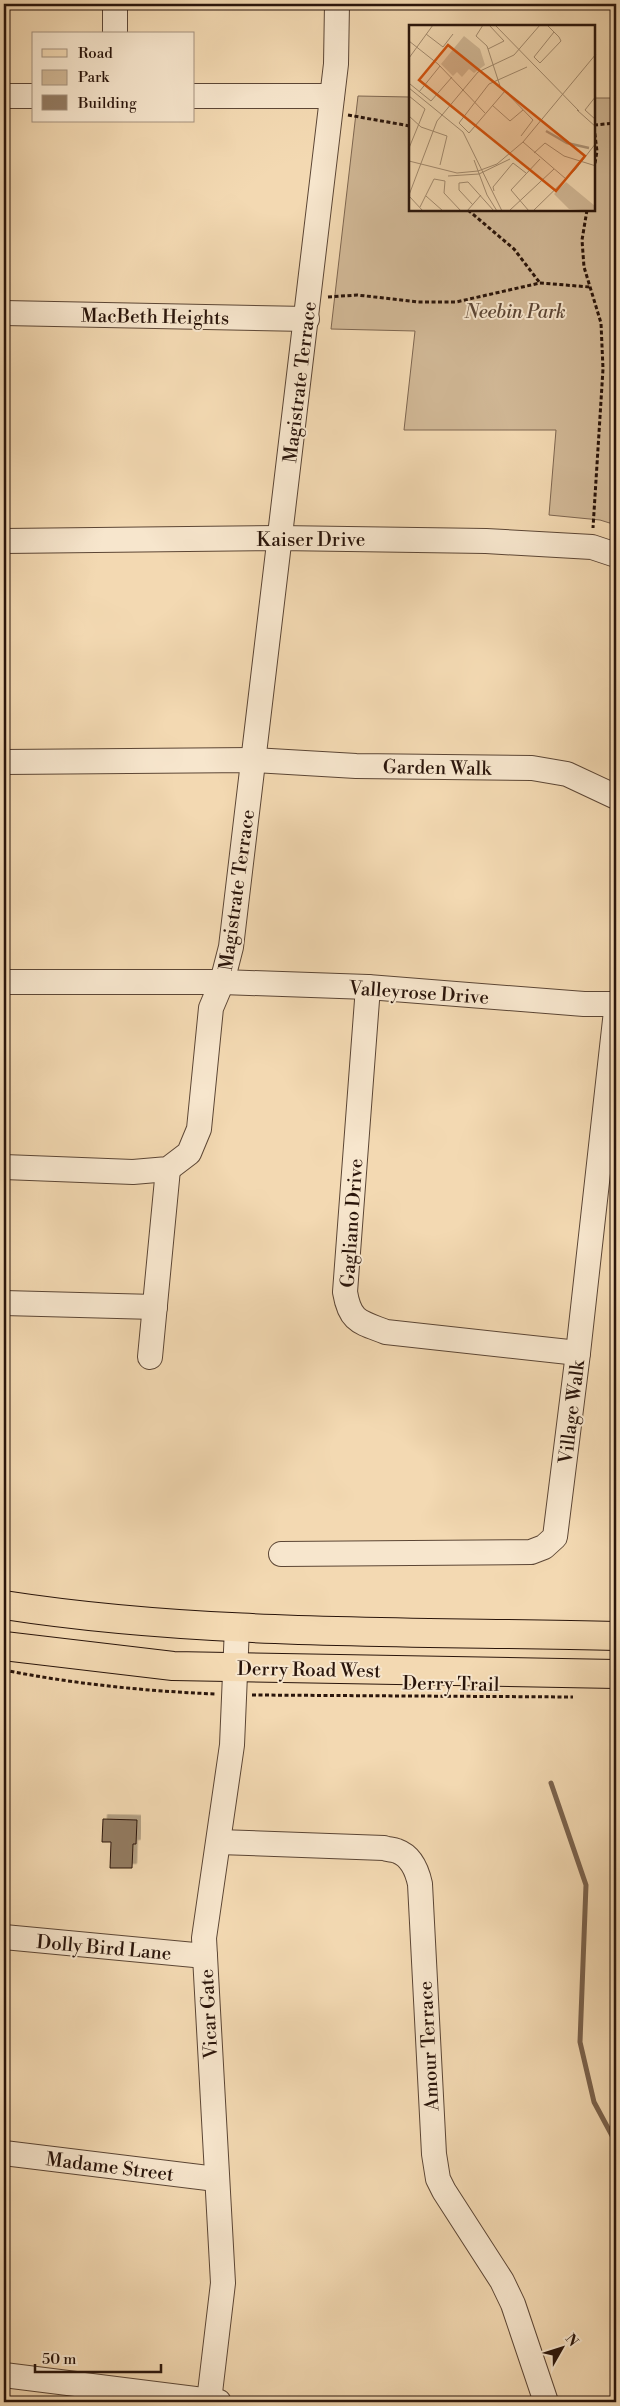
<svg xmlns="http://www.w3.org/2000/svg" width="620" height="2406" viewBox="0 0 620 2406" font-family="'Libre Bodoni',serif">
<style>
.green{fill:#d1b896;stroke:#7e6650}
.lines{fill:none;stroke-linecap:round;stroke-linejoin:round}
.stream{stroke:#7a624d;stroke-width:5}
.building{fill:#937b62;stroke:#2a150b;filter:url(#shadow)}
.minor-casing{stroke:#5c4635;stroke-width:26}
.major-casing{stroke:#2a150b;stroke-width:30}
.path{stroke:#2a150b;stroke-width:3;stroke-dasharray:4 2.5;stroke-linecap:butt}
.minor{stroke:#f7e6cd;stroke-width:24}
.major{stroke:#f3d9b2;stroke-width:28}
.labels{text-anchor:middle;stroke-width:4;stroke-linejoin:round;paint-order:stroke}
.park-label{font-size:19px;font-style:italic;fill:#5c4635;stroke:#f7e6cd}
.street-label{font-size:19px;fill:#2a150b;stroke:#f7e6cd}
.inset-river{fill:none;stroke:#af9679;stroke-width:2.5}
.inset-road{fill:none;stroke:#a38b6f;stroke-width:1}
.view{fill:#d5520c;fill-opacity:0.15;stroke:#d5520c;stroke-width:2.5}
.inset-edge{fill:none;stroke:#2a150b;stroke-width:2.5}
</style>
<defs>
<filter id="shadow"><feDropShadow dx="4.5" dy="-4.5" stdDeviation="0" flood-color="#0004"/></filter>
</defs>
<rect width="100%" height="100%" fill="#f3d9b2"/>
<filter id="stains"><feTurbulence type="fractalNoise" baseFrequency=".004" numOctaves="4"/><feColorMatrix values="0 0 0 0 .2 0 0 0 0 .09 0 0 0 0 .02 0 0 0 .5 -.17"/></filter>
<radialGradient id="worn" r=".72"><stop offset=".6" stop-color="#630" stop-opacity="0"/><stop offset="1" stop-color="#630" stop-opacity=".3"/></radialGradient>
<!-- green -->
<path class="green" d="M358,96L410,97V210H594V98H616V525L600,520L549,515L556,430H404L415,331L331,329Z"/>
<g class="lines">
<!-- stream -->
<path class="stream" d="M551,1783L586,1885L580,2042L594,2102L616,2143"/>
</g>
<!-- building -->
<path class="building" d="M103,1819L137,1820L136,1844H133L132,1868H110L111,1842H102Z"/>
<g class="lines">
<!-- minor casing -->
<g class="minor-casing">
<g id="minor">
<path d="M115,4V34"/>
<path d="M4,96H34"/>
<path d="M194,96H332"/>
<path d="M4,313L307,319"/>
<path d="M4,541L279,538L486,541L592,547L616,555"/>
<path d="M4,762L253,760L356,766L532,768L567,774L616,797"/>
<path d="M4,982H222L368,987L584,1004H616"/>
<path d="M368,987L345,1292C350,1322 360,1322 386,1332L578,1353"/>
<path d="M4,1167L133,1172L168,1169L189,1153L199,1129L211,1008L222,982L231,947L336,64L337,4"/>
<path d="M4,1303L155,1307"/>
<path d="M150,1357L168,1169"/>
<path d="M281,1554L531,1552L544,1547L555,1537L578,1353L616,1011"/>
<path d="M219,1842L384,1848C389,1850 392,1849 397,1851C411,1856 417,1870 420,1884L434,2154L438,2179L444,2191L502,2281L513,2304L546,2402"/>
<path d="M4,1937L205,1956"/>
<path d="M4,2153L216,2179"/>
<path d="M4,2375L219,2402"/>
<path d="M209,2401L223,2283L204,1938L232,1745L237,1627"/>
</g>
</g>
<!-- major casing -->
<g class="major-casing">
<g id="major">
<path d="M4,1605C204,1636 413,1631 616,1636"/>
<path d="M4,1646L173,1666L616,1674"/>
</g>
</g>
<!-- path -->
<g class="path">
<path d="M348,115L410,126"/>
<path d="M594,125L616,123"/>
<path d="M594,127L597,151L594,169"/>
<path d="M468,210L514,249L540,283"/>
<path d="M587,210L582,240L584,267L601,323L603,369L593,528"/>
<path d="M328,297L357,295L418,302H456L540,283L590,287"/>
<path d="M4,1670C74,1684 144,1691 216,1694"/>
<path d="M252,1695L573,1697"/>
</g>
<!-- minor -->
<use href="#minor" class="minor"/>
<!-- major -->
<use href="#major" class="major"/>
</g>
<g class="labels">
<!-- park labels -->
<g class="park-label">
<text x="515" y="318">Neebin Park</text>
</g>
<!-- street labels -->
<g class="street-label">
<text transform="translate(155 316) rotate(1)" y="7">MacBeth Heights</text>
<text transform="translate(299 382) rotate(-83)" y="7">Magistrate Terrace</text>
<text x="311" y="546">Kaiser Drive</text>
<text transform="translate(437 767) rotate(1)" y="7">Garden Walk</text>
<text transform="translate(236 890) rotate(-82)" y="7">Magistrate Terrace</text>
<text transform="translate(419 992) rotate(4)" y="7">Valleyrose Drive</text>
<text transform="translate(351 1223) rotate(-86)" y="7">Gagliano Drive</text>
<text transform="translate(571 1412) rotate(-83)" y="7">Village Walk</text>
<text transform="translate(309 1669) rotate(1)" y="7">Derry Road West</text>
<text transform="translate(451 1683) rotate(1)" y="7">Derry Trail</text>
<text transform="translate(104 1947) rotate(5)" y="7">Dolly Bird Lane</text>
<text transform="translate(208 2014) rotate(-93)" y="7">Vicar Gate</text>
<text transform="translate(428 2046) rotate(-93)" y="7">Amour Terrace</text>
<text transform="translate(110 2166) rotate(7)" y="7">Madame Street</text>
</g>
</g>
<!-- overview -->
<g transform="translate(409 25)">
<rect width="186" height="186" fill="#f3d9b2"/>
<path d="M55,11L71,24L76,40L65,48L60,44L53,52L48,47L44,51L32,39ZM157,157L186,181V186L160,184L145,169Z" fill="#d1b896"/>
<path class="inset-river" d="M137,106L158,118L180,123"/>
<path class="inset-road" d="M74,0L67,11L78,21L91,61L124,95L112,111M86,0L170,86M138,0L150,12L152,16L131,38L125,32L145,7M17,9L34,22L44,9M0,16L29,39L76,88M79,24L95,16L80,0M0,33L24,0M1,59L22,76L43,52M0,63L54,107L93,186M96,66L60,108L50,98L80,59L118,42M10,67L31,41M0,71L16,84L0,123M187,71L176,85L187,95M83,80L101,96L114,85M168,85L187,102M0,91L12,102L38,111L31,140M114,117L157,154M125,128L136,118L155,131L187,141M65,135L78,170L88,186M0,136L48,148L69,146L88,139L114,117L187,29M39,151L70,149L101,134M85,166L84,162L104,138L117,148M0,170L28,96L69,47L105,30L131,0M0,171L14,186M17,171L34,186M64,180L50,165V158L59,157L85,186M11,182L25,154L36,156L35,168L52,186M58,186L72,170M100,186L145,144M120,186L102,165L131,134M124,186L166,145L187,118"/>
<path class="view" d="M39,20L176,131L147,166L10,55Z"/>
<rect width="186" height="186" class="inset-edge"/>
</g>
<!-- margin -->
<rect width="620" height="2406" fill="none" stroke="#f3d9b2" stroke-width="20"/>
<rect x="5" y="5" width="610" height="2396" fill="none" stroke="#2a150b" stroke-width="2.5"/>
<rect x="10" y="10" width="600" height="2386" fill="none" stroke="#2a150b"/>
<!-- legend -->
<rect x="32" y="32" width="162" height="90" fill="#f7e6cd" stroke="#a5927f"/>
<rect x="42" y="49" width="25" height="8" fill="#f3d9b2" stroke="#a5927f"/>
<text x="78" y="58" font-size="15" fill="#2a150b">Road</text>
<rect x="42" y="70" width="25" height="15" fill="#d1b896" stroke="#a5927f"/>
<text x="78" y="82" font-size="15" fill="#2a150b">Park</text>
<rect x="42" y="95" width="25" height="15" fill="#937b62" stroke="#a5927f"/>
<text x="78" y="108" font-size="15" fill="#2a150b">Building</text>
<!-- north arrow -->
<g transform="translate(562 2348) rotate(51)" stroke="#f7e6cd" stroke-width="4" paint-order="stroke">
<path d="M0-4L9 19L0 12L-9 19Z" fill="#2a150b"/>
<text y="-8" font-size="14" font-weight="bold" text-anchor="middle" fill="#2a150b">N</text>
</g>
<!-- scale -->
<path d="M35 2364v8h126v-8" fill="none" stroke="#2a150b" stroke-width="2.5"/>
<text x="42" y="2364" font-size="15" fill="#2a150b" stroke="#f7e6cd" stroke-width="4" paint-order="stroke">50 m</text>
<rect width="100%" height="100%" filter="url(#stains)"/>
<rect width="100%" height="100%" fill="url(#worn)"/>
</svg>
